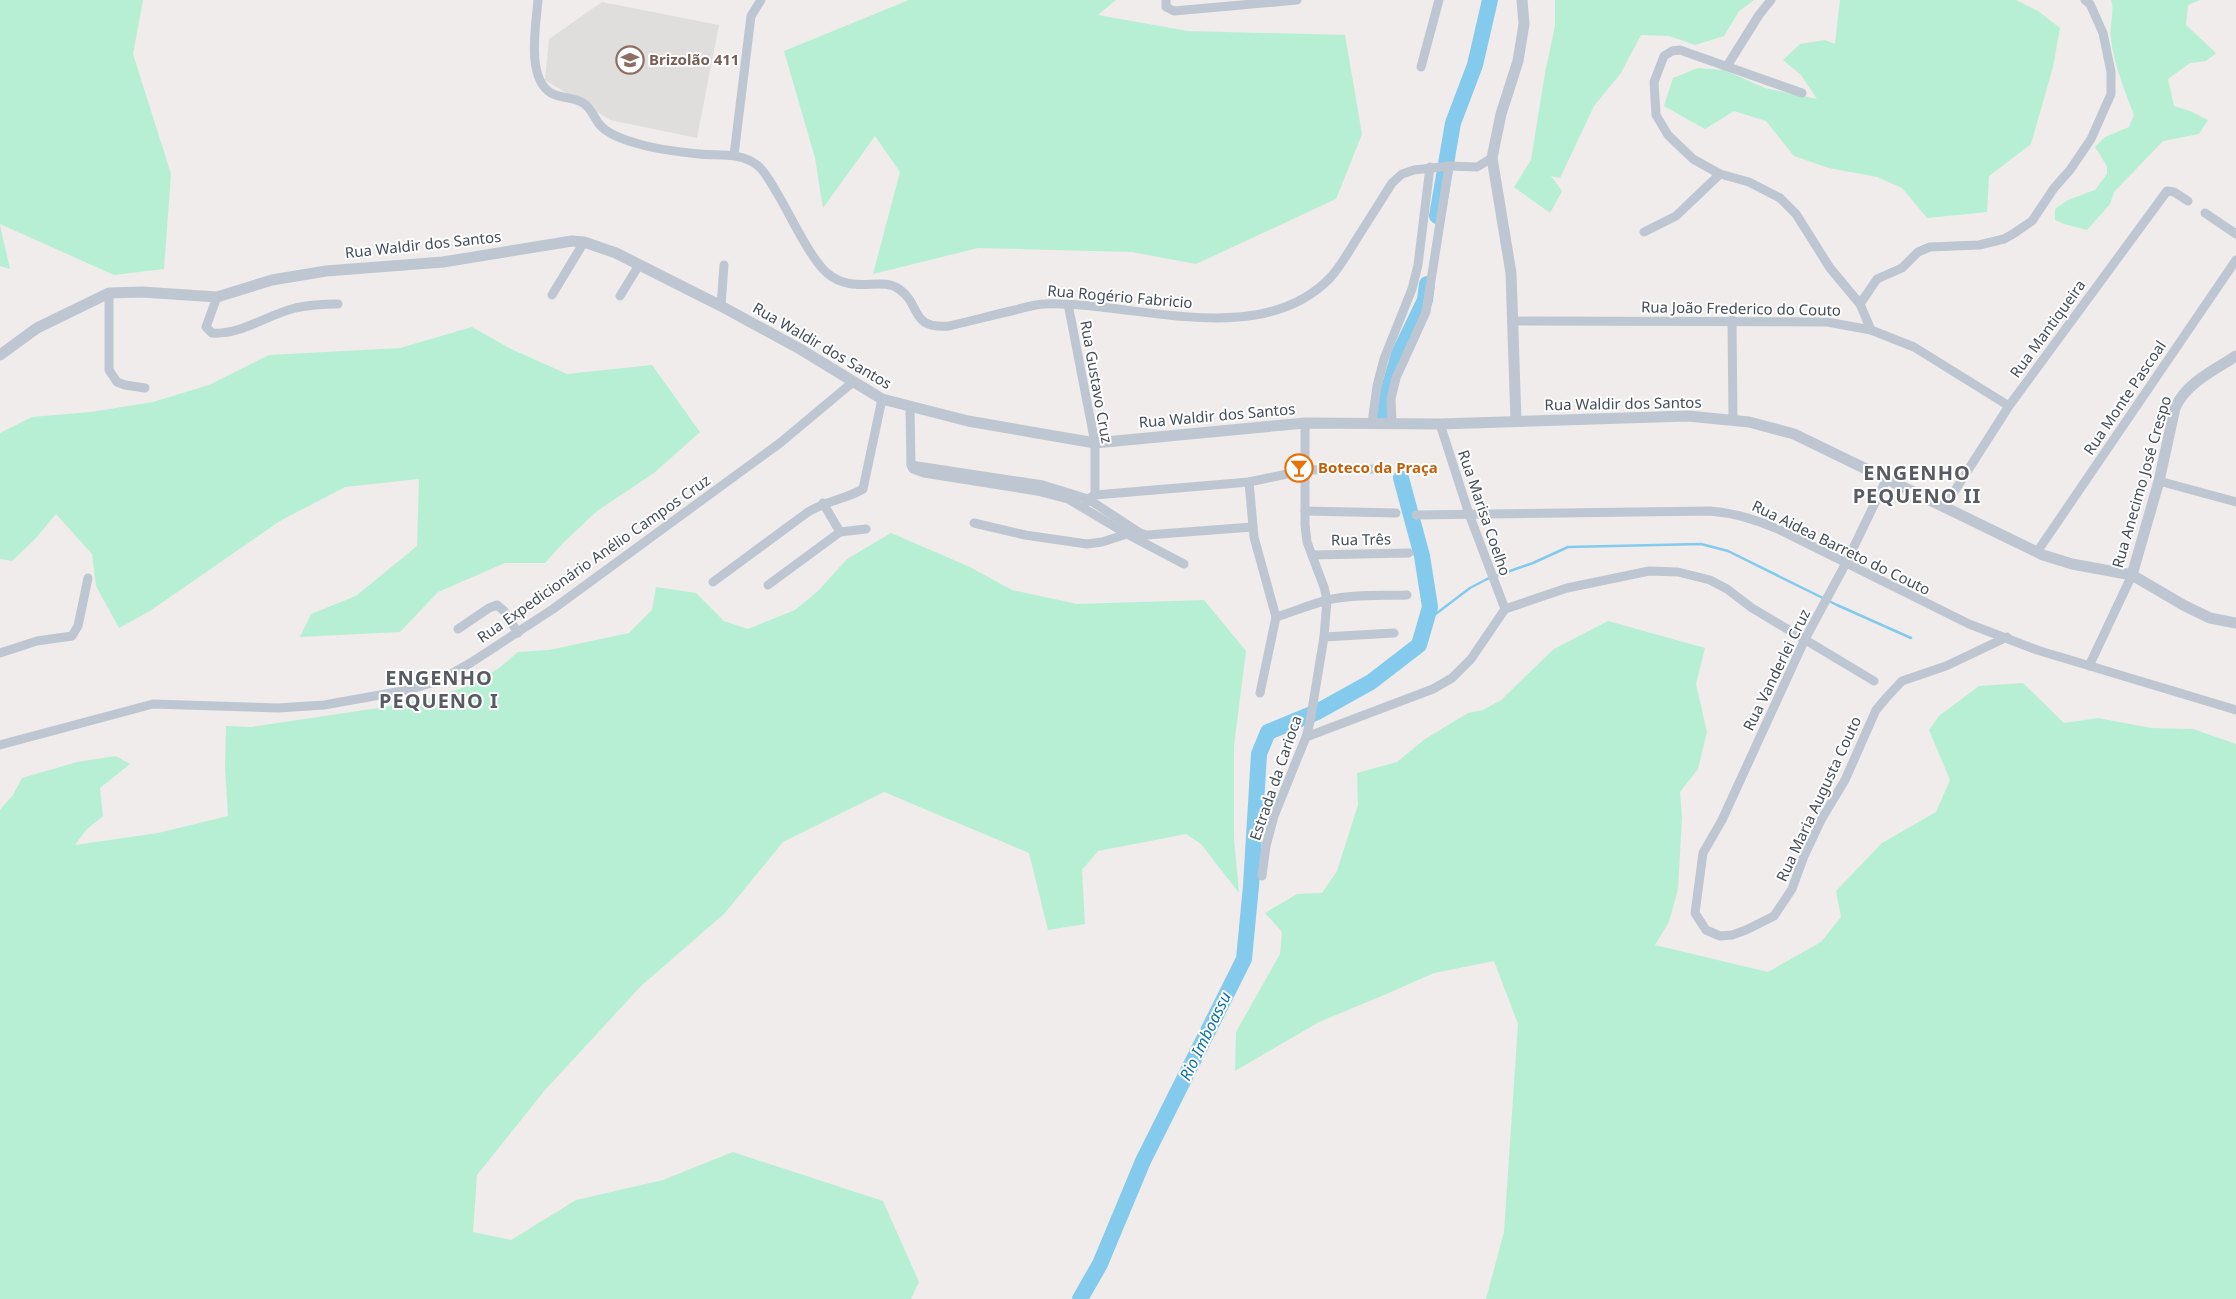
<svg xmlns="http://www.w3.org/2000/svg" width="2236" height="1299" viewBox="0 0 2236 1299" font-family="'Noto Sans',sans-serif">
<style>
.education{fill:#e0dddd}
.green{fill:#b7efd4}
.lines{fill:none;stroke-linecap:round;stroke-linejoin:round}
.stream{stroke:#83caed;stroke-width:2.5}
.river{stroke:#83caed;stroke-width:16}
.minor{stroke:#bec6d2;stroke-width:9}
.tertiary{stroke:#bec6d2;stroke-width:11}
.labels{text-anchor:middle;stroke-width:4;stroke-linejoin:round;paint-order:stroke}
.education-label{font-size:15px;font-weight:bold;fill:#785e54;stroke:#fff;text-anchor:start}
.street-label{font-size:15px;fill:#444d59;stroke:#fff}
.food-label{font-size:15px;font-weight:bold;fill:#c56008;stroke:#fff;text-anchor:start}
.water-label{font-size:16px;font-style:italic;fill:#0973a7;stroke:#fff}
.district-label{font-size:20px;font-weight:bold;letter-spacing:1px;fill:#585b61;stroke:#fff}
</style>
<rect width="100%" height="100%" fill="#efeceb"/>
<!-- education -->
<path class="education" d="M602,2L719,25L697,138L610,120L545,80L549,39Z"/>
<!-- green -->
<g class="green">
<path d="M0,0H143L133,54L171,174L164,269L114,275L0,224Z"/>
<path d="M909,0H1116L1098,15L1188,31L1345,35L1362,134L1336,199L1196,264L1132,252L978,248L873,274L900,172L875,136L823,208L815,158L784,51Z"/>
<path d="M1555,0H1754L1739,11L1724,36L1695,45L1669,36L1641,35L1621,73L1594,106L1560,178L1551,176L1562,191L1550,213L1514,187L1531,160L1545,73L1555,26Z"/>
<path d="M1840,0H2016L2038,11L2060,28L2053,67L2031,144L1989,176L1987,212L1927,218L1902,188L1877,177L1829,168L1794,156L1766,121L1734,111L1705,129L1664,106L1673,78L1698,68L1724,70L1765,88L1817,99L1801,75L1783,60L1800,44L1825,40L1835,44Z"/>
<path d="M2111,0H2200L2188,5L2186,25L2216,53L2206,61L2190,63L2168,79L2174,106L2190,111L2208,120L2199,134L2163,141L2114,192L2110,204L2087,230L2064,224L2055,220V209L2068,200L2095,190L2107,174V166L2095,147L2105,137L2129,127L2134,115C2125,91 2114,65 2111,39C2109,27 2115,9 2111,0Z"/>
<path d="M0,225L10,269L0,266Z"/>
<path d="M472,327L511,349L567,374L652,365L700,432L654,473L597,511L564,542L545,563H505L438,592L400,632L300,637L311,614L356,596L417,546L419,479L345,487L280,521L150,611L119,628L96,586L92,554L56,514L36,538L12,561L0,559V433L32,417L91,412L153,402L209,385L269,355L400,348Z"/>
<path d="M891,533L970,567L1012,590L1077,604L1204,600L1246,651L1234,746V838L1239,893L1201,844L1186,834L1098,851L1082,870L1085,924L1048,930L1029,853L884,792L783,842L725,913L641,986L545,1090L477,1175L473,1232L511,1240L576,1200L663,1180L733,1152L883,1201L919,1282L911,1299H0V810L13,795L22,778L77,762L116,756L130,764L100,788L103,816L86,830L75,845L158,833L228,816L225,767L226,726L251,727L385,707L435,697L473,684L499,668L518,652L549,650L629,633L652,610L656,587L696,593L724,621L748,629L795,610L818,591L847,559Z"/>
<path d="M1608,621L1705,648L1696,684L1707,732L1698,769L1680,792L1682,817L1678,889L1669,922L1655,945L1768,972L1821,942L1841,917L1836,891L1882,843L1936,812L1950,780L1929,730L1939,716L1979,686L2023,683L2064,723L2098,718L2151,728L2193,729L2236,744V1299H1486L1504,1232L1518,1024L1494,961L1434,973L1384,995L1319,1022L1235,1071L1236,1032L1280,954L1282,932L1265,913L1297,894L1322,893L1337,871L1358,805L1357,773L1397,762L1425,739L1468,713L1483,710L1501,700L1554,649Z"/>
</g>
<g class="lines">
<!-- stream -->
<path class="stream" d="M1425,622L1470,588L1487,579L1533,563L1568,547L1701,544L1728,551L1837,605L1911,638"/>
<!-- river -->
<g class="river">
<path d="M1437,216L1453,123L1475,65L1490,0"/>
<path d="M1382,413L1399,354L1425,300L1427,284"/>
<path d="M1080,1299L1100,1264L1143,1161L1244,959L1251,886L1259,754L1268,732L1317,712L1371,682L1419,645L1430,607L1422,556L1401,478"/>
</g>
<!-- minor -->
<g class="minor">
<path d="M538,0C536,25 526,78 551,93C562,99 574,97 583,103C593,109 594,120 602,127C610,135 628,141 639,144C659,150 679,152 699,154C719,156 740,152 757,165C766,172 771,183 777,193C790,214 809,257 827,273C853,295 881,276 899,289C922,305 909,329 949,326C971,321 993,315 1015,310C1024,308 1035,304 1045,304C1133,301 1259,351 1330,278C1340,267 1348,253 1356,240C1368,221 1380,202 1392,183L1402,174L1414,170L1449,166L1477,167L1492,158"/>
<path d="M1166,0V7L1174,11L1297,0"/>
<path d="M1727,66L1759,15L1771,0"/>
<path d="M1421,67L1439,0"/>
<path d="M1802,93L1680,50L1672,51L1664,56L1654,82L1656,115L1668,135L1693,159L1720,174L1749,182L1780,198L1796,214L1830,268L1860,304L1871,330"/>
<path d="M734,155L751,16L761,0"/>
<path d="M2205,213L2236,234"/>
<path d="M1644,232L1676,216L1720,174"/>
<path d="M109,293V370L117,382L125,385L145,388"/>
<path d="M552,295L584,242"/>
<path d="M620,296L639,265"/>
<path d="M217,297L206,327L212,333C241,335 267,315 295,308C309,305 323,304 338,304"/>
<path d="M1068,304L1095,443V495"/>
<path d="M1860,304L1877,279L1902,268L1918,252L1930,247L1979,245L2004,239L2013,234L2032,221L2054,188L2070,170L2091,139L2111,94V72L2103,33L2090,4L2085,0"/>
<path d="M721,306L724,265"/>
<path d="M1732,320L1733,420"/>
<path d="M1512,321L1827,322L1871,330L1914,347L2009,406"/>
<path d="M910,408L911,465L913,469L924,473L1037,491L1068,499L1127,534L1184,564"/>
<path d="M1372,423L1377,386L1384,359L1412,289L1418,265L1430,167"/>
<path d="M1392,423L1391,399L1396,378L1426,312L1449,166"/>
<path d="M1440,424L1469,514L1505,609"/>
<path d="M911,465L1043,485L1088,499L1095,495L1249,482L1306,470L1377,469"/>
<path d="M1887,478L1846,563L1805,639L1722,820L1703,853L1695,913L1706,930L1720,936L1732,935L1746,930L1774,916L1792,889L1804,856L1821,820L1845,780L1876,710L1887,697L1902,681L1946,666L2007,637"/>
<path d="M2159,481L2236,502"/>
<path d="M1249,482L1254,537L1276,617L1260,693"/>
<path d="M823,503L840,532"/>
<path d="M1086,503L1088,499L1140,533L1147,535L1252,527"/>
<path d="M1945,506L2009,406L2167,191L2174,192L2188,201"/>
<path d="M1305,511L1396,513"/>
<path d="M1416,515L1710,511C1735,513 1755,519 1778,529L1969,624L2037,650L2236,710"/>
<path d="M974,523L1025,535L1087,544L1102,542L1127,534"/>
<path d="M2037,552L2236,260"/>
<path d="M1312,555L1409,553"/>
<path d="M713,582L808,512C826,501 846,499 863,489L882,399"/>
<path d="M768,585L840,532L866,529"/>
<path d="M1276,617C1293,612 1311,604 1328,600C1353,594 1381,596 1407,595"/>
<path d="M458,629L489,608L497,605L504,611L518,633"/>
<path d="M1324,637L1394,633"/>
<path d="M0,653L37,641L72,636L78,626L88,578"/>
<path d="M2089,666L2132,575"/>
<path d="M1306,737L1433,689L1452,678L1471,659L1505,609L1567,588L1649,571L1678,572L1710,580L1727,589L1752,608L1874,681"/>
<path d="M0,745L153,704L278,708L324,705L408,690L441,680L472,662L553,609L780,443L853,382"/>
<path d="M1262,876L1266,846L1274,816L1306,737L1310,722L1324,637L1327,600L1324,587L1307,542L1305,525V423"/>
</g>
<!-- tertiary -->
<g class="tertiary">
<path d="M0,355L37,328L109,293L142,292L217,297L272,280L326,271L443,262L572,241L584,242L616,253L721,306L800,349L882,399L968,421L1095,443L1305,423L1440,424L1688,416L1749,422L1794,434L2043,555L2072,564L2132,575L2185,606L2210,618L2236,623"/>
<path d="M1516,421L1511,273L1492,158L1501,114L1518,61L1524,24L1522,0"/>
<path d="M2132,575L2159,481L2175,408C2186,383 2214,370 2236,356"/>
</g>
</g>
<!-- icons -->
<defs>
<g id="school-ring" transform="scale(1.4375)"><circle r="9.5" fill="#fff" stroke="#8d6e63" stroke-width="1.5"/><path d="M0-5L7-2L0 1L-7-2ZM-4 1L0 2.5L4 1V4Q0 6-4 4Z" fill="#8d6e63"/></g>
<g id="bar-ring" transform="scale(1.4375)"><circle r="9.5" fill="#fff" stroke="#e8710a" stroke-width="1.5"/><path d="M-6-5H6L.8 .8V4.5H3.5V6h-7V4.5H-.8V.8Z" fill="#e8710a"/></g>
</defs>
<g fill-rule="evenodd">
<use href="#school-ring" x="630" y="60"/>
<use href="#bar-ring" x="1299" y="468"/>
</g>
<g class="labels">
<!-- education labels -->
<g class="education-label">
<text x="649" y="65">Brizolão 411</text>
</g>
<!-- street labels -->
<g class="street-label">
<text transform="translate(423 245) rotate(-6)" y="5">Rua Waldir dos Santos</text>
<text transform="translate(1120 297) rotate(5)" y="5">Rua Rogério Fabricio</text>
<text transform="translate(1741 309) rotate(1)" y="5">Rua João Frederico do Couto</text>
<text transform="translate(2048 329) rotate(-54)" y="5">Rua Mantiqueira</text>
<text transform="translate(822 346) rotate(30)" y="5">Rua Waldir dos Santos</text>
<text transform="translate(1096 382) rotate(80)" y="5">Rua Gustavo Cruz</text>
<text transform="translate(2125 398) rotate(-56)" y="5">Rua Monte Pascoal</text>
<text transform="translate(1623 404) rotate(-1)" y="5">Rua Waldir dos Santos</text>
<text transform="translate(1217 416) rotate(-5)" y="5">Rua Waldir dos Santos</text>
<text transform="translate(2142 482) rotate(-74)" y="5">Rua Anecimo José Crespo</text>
<text transform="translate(1484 513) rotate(71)" y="5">Rua Marisa Coelho</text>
<text transform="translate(1361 540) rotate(-1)" y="5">Rua Três</text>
<text transform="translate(1841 548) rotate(26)" y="5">Rua Aidea Barreto do Couto</text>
<text transform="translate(594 559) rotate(-35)" y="5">Rua Expedicionário Anélio Campos Cruz</text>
<text transform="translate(1777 670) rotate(-64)" y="5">Rua Vanderlei Cruz</text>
<text transform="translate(1276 778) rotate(-71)" y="5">Estrada da Carioca</text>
<text transform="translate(1819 799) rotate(-65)" y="5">Rua Maria Augusta Couto</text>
</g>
<!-- food labels -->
<g class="food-label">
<text x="1318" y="473">Boteco da Praça</text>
</g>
<!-- water labels -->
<g class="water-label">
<text transform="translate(1205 1036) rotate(-64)" y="6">Rio Imboassu</text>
</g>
<!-- district labels -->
<g class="district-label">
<text x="1917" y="480">ENGENHO<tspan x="1917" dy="23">PEQUENO II</tspan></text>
<text x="439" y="685">ENGENHO<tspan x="439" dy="23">PEQUENO I</tspan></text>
</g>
</g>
</svg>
